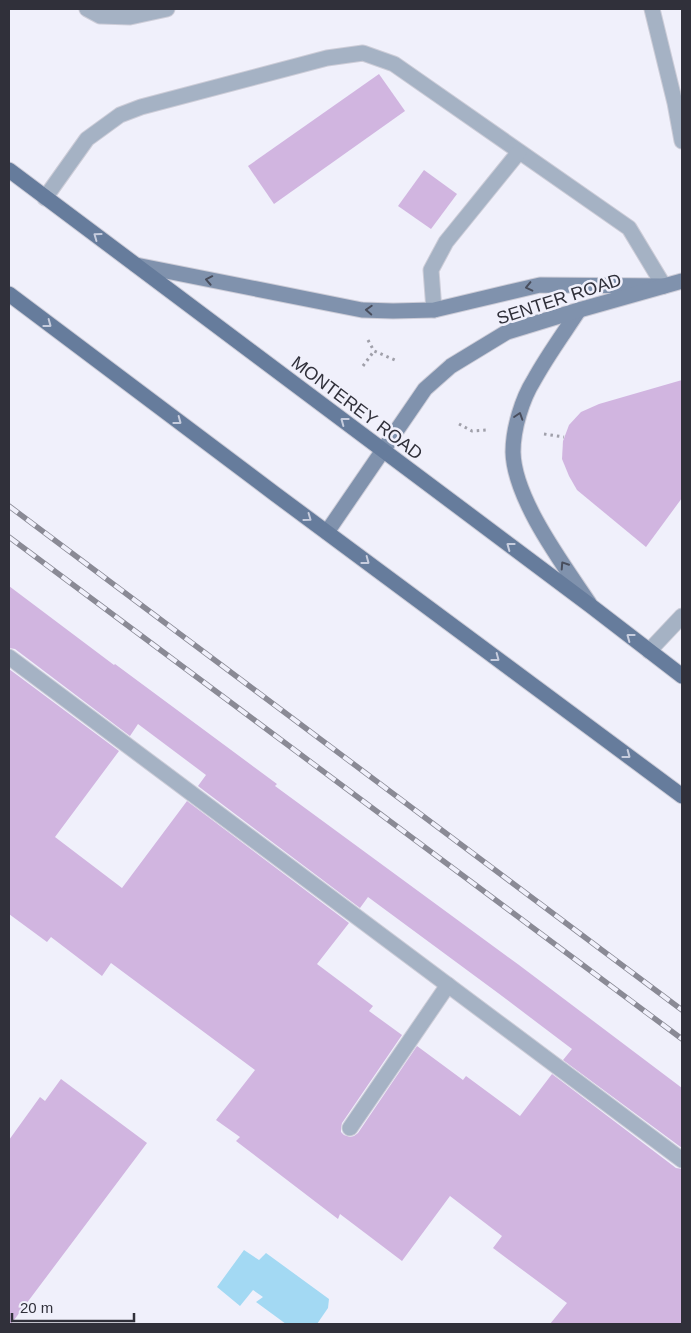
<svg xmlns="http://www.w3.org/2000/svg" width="691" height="1333" viewBox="0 0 691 1333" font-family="Arial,sans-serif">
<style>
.water{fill:#a3d9f3}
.building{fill:#d1b5e0}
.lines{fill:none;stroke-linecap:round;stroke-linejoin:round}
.lane-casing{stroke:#cdcdd8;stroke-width:17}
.secondary-casing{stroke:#cdcdd8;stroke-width:17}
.primary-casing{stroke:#cdcdd8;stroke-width:17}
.path{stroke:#a0a0aa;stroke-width:3;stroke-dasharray:2.5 4;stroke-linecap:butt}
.lane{stroke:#a5b2c4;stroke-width:15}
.secondary{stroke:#8092ad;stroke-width:15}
.primary{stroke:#667c9c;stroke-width:15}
.rail-casing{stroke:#8a8a95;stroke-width:5.5}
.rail{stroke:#f0f0fb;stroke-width:4;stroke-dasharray:11;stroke-linecap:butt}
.oneway{stroke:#c7cdde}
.oneway2{stroke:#484d5c}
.labels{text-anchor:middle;stroke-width:5;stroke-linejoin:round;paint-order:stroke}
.street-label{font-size:18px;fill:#30303a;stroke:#f0f0fb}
</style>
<rect width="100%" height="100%" fill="#f0f0fb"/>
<!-- water -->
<path class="water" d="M244,1250L259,1260L266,1253L329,1299L328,1308L317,1324H286L256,1302L263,1297L253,1290L240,1306L217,1287Z"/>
<!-- building -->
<g class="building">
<path d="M379,74L405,111L274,204L248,166Z"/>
<path d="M424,170L457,194L431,229L398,206Z"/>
<path d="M682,380V498L646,547L577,490L569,476L562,459L563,441L569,425L581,412L599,404Z"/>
<path d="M9,586L114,665L115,664L277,784L275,786L519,965L682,1088V1148L563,1060L572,1049L498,993L368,897L360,908L198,786L206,775L138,724L130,736L15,649L9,648Z"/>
<path d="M9,669L119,751L55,837L122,888L187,801L349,923L317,964L373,1006L369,1011L402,1035L342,1123L341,1128V1132L344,1135L350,1137L354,1136L358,1133L417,1046L463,1080L466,1076L520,1116L552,1074L676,1168L682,1169V1324H550L567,1303L493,1248L502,1236L450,1196L402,1261L340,1214L338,1219L236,1141L240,1137L216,1120L255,1070L111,963L102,976L51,937L47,942L9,914Z"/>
<path d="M61,1079L147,1143L11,1324H9V1140L40,1097L45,1101Z"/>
</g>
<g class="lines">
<!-- lane casing -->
<g class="lane-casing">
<g id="lane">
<path d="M87,9L100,16L130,17L167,9"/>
<path d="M652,9L675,103L682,141"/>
<path d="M45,198L87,139L120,115L141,107L327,58L363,53L394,64L629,228L664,286"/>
<path d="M434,310L431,270L446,242L519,152"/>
<path d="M649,651L682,616"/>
<path d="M9,657L682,1160"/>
<path d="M350,1128L448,985"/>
</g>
</g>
<!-- secondary casing -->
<g class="secondary-casing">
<g id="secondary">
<path d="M136,265L362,310L393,311L434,310L540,285L664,286"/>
<path d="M579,310C564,333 547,356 534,380C522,399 513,429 513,452C514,499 563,564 589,603"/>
<path d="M327,532L425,389L451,366L507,332L579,310L682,281"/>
</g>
</g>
<!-- primary casing -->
<g class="primary-casing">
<g id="primary">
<path d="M9,170L591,606L682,676"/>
<path d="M9,294L275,494L682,796"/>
</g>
</g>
<!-- path -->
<g class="path">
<path d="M368,340L374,351L395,360"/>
<path d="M363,366L374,351"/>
<path d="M459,424L472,431L486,430"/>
<path d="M544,434L564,437"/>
</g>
<!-- lane -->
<use href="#lane" class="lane"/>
<!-- secondary -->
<use href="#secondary" class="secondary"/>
<!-- primary -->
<use href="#primary" class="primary"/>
<!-- rail casing -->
<g class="rail-casing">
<g id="rail">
<path d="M9,506L682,1010"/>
<path d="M9,537L682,1039"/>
</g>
</g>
<!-- rail -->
<use href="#rail" class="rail"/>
</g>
<!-- one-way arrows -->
<defs><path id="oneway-chevron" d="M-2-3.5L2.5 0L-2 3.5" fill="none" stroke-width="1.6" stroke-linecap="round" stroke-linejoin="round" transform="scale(1.25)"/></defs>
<g class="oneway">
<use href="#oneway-chevron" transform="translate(97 236) rotate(-144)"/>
<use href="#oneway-chevron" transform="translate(48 324) rotate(37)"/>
<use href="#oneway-chevron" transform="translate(178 421) rotate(37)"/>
<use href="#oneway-chevron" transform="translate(344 421) rotate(-143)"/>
<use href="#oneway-chevron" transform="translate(308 518) rotate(36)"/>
<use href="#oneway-chevron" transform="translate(510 546) rotate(-143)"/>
<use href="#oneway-chevron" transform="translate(366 561) rotate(37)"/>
<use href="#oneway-chevron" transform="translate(630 637) rotate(-143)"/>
<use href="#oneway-chevron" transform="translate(496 658) rotate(37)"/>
<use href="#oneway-chevron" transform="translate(627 755) rotate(37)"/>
</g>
<g class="oneway2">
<use href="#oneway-chevron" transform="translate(209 280) rotate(-169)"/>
<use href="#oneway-chevron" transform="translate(529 287) rotate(167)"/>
<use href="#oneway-chevron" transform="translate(369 310) rotate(-177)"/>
<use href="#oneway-chevron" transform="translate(519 416) rotate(-72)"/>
<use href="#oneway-chevron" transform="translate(564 565) rotate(-123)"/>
</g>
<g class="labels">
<!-- street labels -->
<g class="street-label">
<text transform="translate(559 299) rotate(-18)" y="6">SENTER ROAD</text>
<text transform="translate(357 408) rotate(37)" y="6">MONTEREY ROAD</text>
</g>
</g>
<!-- border -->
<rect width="691" height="1333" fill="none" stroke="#30303a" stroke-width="20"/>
<!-- scale -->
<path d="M12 1313v8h122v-8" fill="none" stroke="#30303a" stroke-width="2.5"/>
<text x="20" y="1313" font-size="15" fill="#30303a" stroke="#f0f0fb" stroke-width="4" paint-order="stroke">20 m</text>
</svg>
